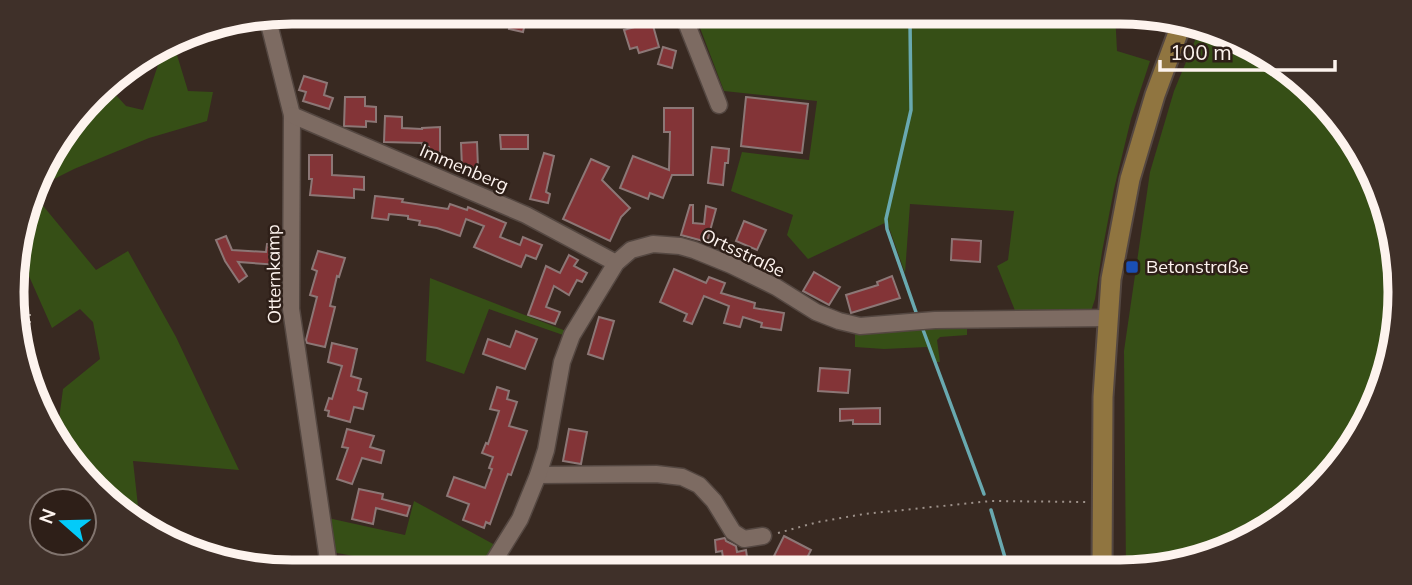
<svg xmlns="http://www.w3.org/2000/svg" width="1412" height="585" viewBox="0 0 1412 585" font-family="Mulish,sans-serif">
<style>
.green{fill:#364f16}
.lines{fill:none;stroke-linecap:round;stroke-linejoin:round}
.stream{stroke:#69a9b0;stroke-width:3.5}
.building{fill:#833437;stroke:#8c7776;stroke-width:2}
.minor-casing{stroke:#544741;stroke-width:19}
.major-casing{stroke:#544741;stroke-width:23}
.path{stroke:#9d918a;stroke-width:2;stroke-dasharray:2 5;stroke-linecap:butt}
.minor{stroke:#7d6b62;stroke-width:16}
.major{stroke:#907540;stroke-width:19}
.transit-dot{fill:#1a4fb4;stroke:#2e1f18;stroke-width:2.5}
.labels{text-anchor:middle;stroke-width:5;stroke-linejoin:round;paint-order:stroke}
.street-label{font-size:18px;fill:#fdf3ee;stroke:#2e1f18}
.poi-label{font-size:18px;fill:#fdf3ee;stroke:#2e1f18;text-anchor:start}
.rim{fill:none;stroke:#fdf3ee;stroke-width:9}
</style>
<rect width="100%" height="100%" fill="#382921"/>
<!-- green -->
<g class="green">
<path d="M694,12H1115L1117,51L1150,61L1131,119L1114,189L1102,252L1095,299L1091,311L1016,313L997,266L1008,260L1014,211L910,204L905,273L887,222L808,259L787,235L793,215L731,191L742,152L809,160L817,101L724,91Z"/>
<path d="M1201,26L1209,27L1304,82L1371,168L1399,274L1385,382L1352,449L1304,503L1243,544L1156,570H1126L1124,351L1150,172L1174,91Z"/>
<path d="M177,55L188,91L213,92L207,121L149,138L74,169L38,187L50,153L99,93L113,92L126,106L143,110L161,56Z"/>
<path d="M35,196L96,270L128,251L176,337L239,470L133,461L140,524L122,515L59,448L54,436L57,435L63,389L100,359L93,322L80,309L52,328L17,249Z"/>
<path d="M430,278L566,331L563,335L489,309L464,374L426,361Z"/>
<path d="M967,326V335L940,337L937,340L940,362H933L927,347L884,349L855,347V333Z"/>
<path d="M414,501L495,545L477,572H412L380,561L332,552L328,518L405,535Z"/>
</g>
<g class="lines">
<!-- stream -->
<g class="stream">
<path d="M907,12L910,22L911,110L886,219L887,229L917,315"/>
<path d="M922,327L984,494"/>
<path d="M991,510L1009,571"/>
</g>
</g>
<!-- building -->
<g class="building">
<path d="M513,12L527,15L523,32L509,29Z"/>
<path d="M652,22L659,47L639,53L637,47L630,49L624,30Z"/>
<path d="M663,47L676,51L672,68L658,64Z"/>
<path d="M304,76L327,83L324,95L333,98L329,109L303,101L306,92L299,90Z"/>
<path d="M345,97H365V106L376,107V122L366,121V127L344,126Z"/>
<path d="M746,97L808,104L802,153L741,146Z"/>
<path d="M664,108H693V175H672L663,198L650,193L648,199L620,188L633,156L669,170L670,132H664Z"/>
<path d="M385,116L402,117V128L422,129V128L440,127V159H429V147H422V143L384,142Z"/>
<path d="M500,135H528V149H501Z"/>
<path d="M477,142L478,168H462L461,143Z"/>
<path d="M712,147L729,149L728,163H725L723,185L708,183Z"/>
<path d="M544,153L554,156L546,192L550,194L548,203L530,199Z"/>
<path d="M309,155H332V175L364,177V190L354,189V198L310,195L312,179H309Z"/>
<path d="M591,159L609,167L602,180L630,208L621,217L610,241L563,219Z"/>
<path d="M375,196L403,199L402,202L448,209L450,204L467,210L468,207L506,223L500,237L520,245L523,237L542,245L536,259L526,255L521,267L474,247L484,226L466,219L460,236L437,228L419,225L420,221L408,219V216L389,214L388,220L372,218Z"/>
<path d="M690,205H693V223L704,224L706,206L716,209L707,242L681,235Z"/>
<path d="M744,221L766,230L757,250L736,241Z"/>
<path d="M226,236L232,250L266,252L267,244L280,245L279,265L238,262L247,276L239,282L225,261L216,240Z"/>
<path d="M952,239L981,241L980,262L951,260Z"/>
<path d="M318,251L345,258L339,277L337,276L330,306L335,307L325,347L307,343L306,340L317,297L310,295L317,271L312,269Z"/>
<path d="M569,255L578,260L574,266L587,273L582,282L577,280L569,295L554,286L546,307L560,312L555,324L528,315L546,266L560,273Z"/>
<path d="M674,269L706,283L709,277L725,283L721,293L755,303L754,308L784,313L781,330L761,327L762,323L743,317L740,327L724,323L729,306L704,296L692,324L684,321L687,314L660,302Z"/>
<path d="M814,272L840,287L829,305L803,291Z"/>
<path d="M892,276L900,298L851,313L846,295L878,285L877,282Z"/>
<path d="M599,317L614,321L603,359L588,354Z"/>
<path d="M516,331L537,339L525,369L483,354L488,339L510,347Z"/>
<path d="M332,343L357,349L351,376L361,379L358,390L367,393L363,409L354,407L350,422L328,416L329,411L325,410L329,398L332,399L342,366L328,362Z"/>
<path d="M820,368L850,370L848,393L818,391Z"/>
<path d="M497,387L509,391L507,399L517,402L509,426L527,431L511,475L508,474L490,524L486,522L484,528L463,520L469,504L447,496L454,477L485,488L492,469L489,468L493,457L482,453L486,443L488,444L499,411L490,409Z"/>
<path d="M880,408V424H853V420L840,421V409Z"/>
<path d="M347,429L374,436L370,447L384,451L381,463L362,458L352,484L337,479L348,448L342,447Z"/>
<path d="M569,429L587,432L581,464L563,461Z"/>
<path d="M359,489L383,494L382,499L410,506L407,516L376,508L373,524L352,519Z"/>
<path d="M784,536L811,550L801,570L774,556Z"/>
<path d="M725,538L726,541L736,546L737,552L746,550L749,571H730L729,563L724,564L722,551L716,552L715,540Z"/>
</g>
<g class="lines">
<!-- minor casing -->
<g class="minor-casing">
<g id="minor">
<path d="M682,12L719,105"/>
<path d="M267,16L292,115L291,309L330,573"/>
<path d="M292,115L526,215L616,263"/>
<path d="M538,475L656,474L682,477L699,485L714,501L733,532L744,539L763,536"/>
<path d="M487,572L520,519L538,475L546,450L562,362L572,335L616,263L631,250L653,244L680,246L694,250L731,265L776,287L816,312L839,321L860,326L935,320L1108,318"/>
</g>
</g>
<!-- major casing -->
<g class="major-casing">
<path id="major" d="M1102,570L1103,397L1111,279L1130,179L1155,95L1182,22"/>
</g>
<!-- path -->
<g class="path">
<path d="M16,282L30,314V352L26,368"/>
<path d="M778,533L818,522L864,514L991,501L1087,502"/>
</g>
<!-- minor -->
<use href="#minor" class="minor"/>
<!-- major -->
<use href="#major" class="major"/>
</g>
<!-- markers -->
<rect class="transit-dot" x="1125" y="260" width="14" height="14" rx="3.5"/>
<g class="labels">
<!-- street labels -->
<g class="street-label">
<text transform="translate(464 168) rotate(23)" y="6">Immenberg</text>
<text transform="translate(743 253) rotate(25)" y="6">Ortsstraße</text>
<text transform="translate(274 274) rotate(-91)" y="6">Otternkamp</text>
</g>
<!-- poi labels -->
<g class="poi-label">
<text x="1146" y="273">Betonstraße</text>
</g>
</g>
<!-- crop -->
<path d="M0 0H1412V585H0ZM292 24H1120A268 268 0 0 1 1388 292V292A268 268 0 0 1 1120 560H292A268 268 0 0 1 24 292V292A268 268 0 0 1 292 24Z" fill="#3f3029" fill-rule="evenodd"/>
<path class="rim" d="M292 24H1120A268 268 0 0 1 1388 292V292A268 268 0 0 1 1120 560H292A268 268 0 0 1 24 292V292A268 268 0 0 1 292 24Z"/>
<!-- north arrow -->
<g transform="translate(63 522) rotate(290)"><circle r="33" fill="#2e1f18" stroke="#81746e" stroke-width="2"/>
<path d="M0-5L12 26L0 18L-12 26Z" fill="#03cbf9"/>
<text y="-10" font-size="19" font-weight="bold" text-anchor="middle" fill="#fdf3ee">N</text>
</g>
<!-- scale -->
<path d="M1160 60v10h175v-10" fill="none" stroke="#fdf3ee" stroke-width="3.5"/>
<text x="1170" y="60" font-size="21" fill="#fdf3ee" stroke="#2e1f18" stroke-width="5" paint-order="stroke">100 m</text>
</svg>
